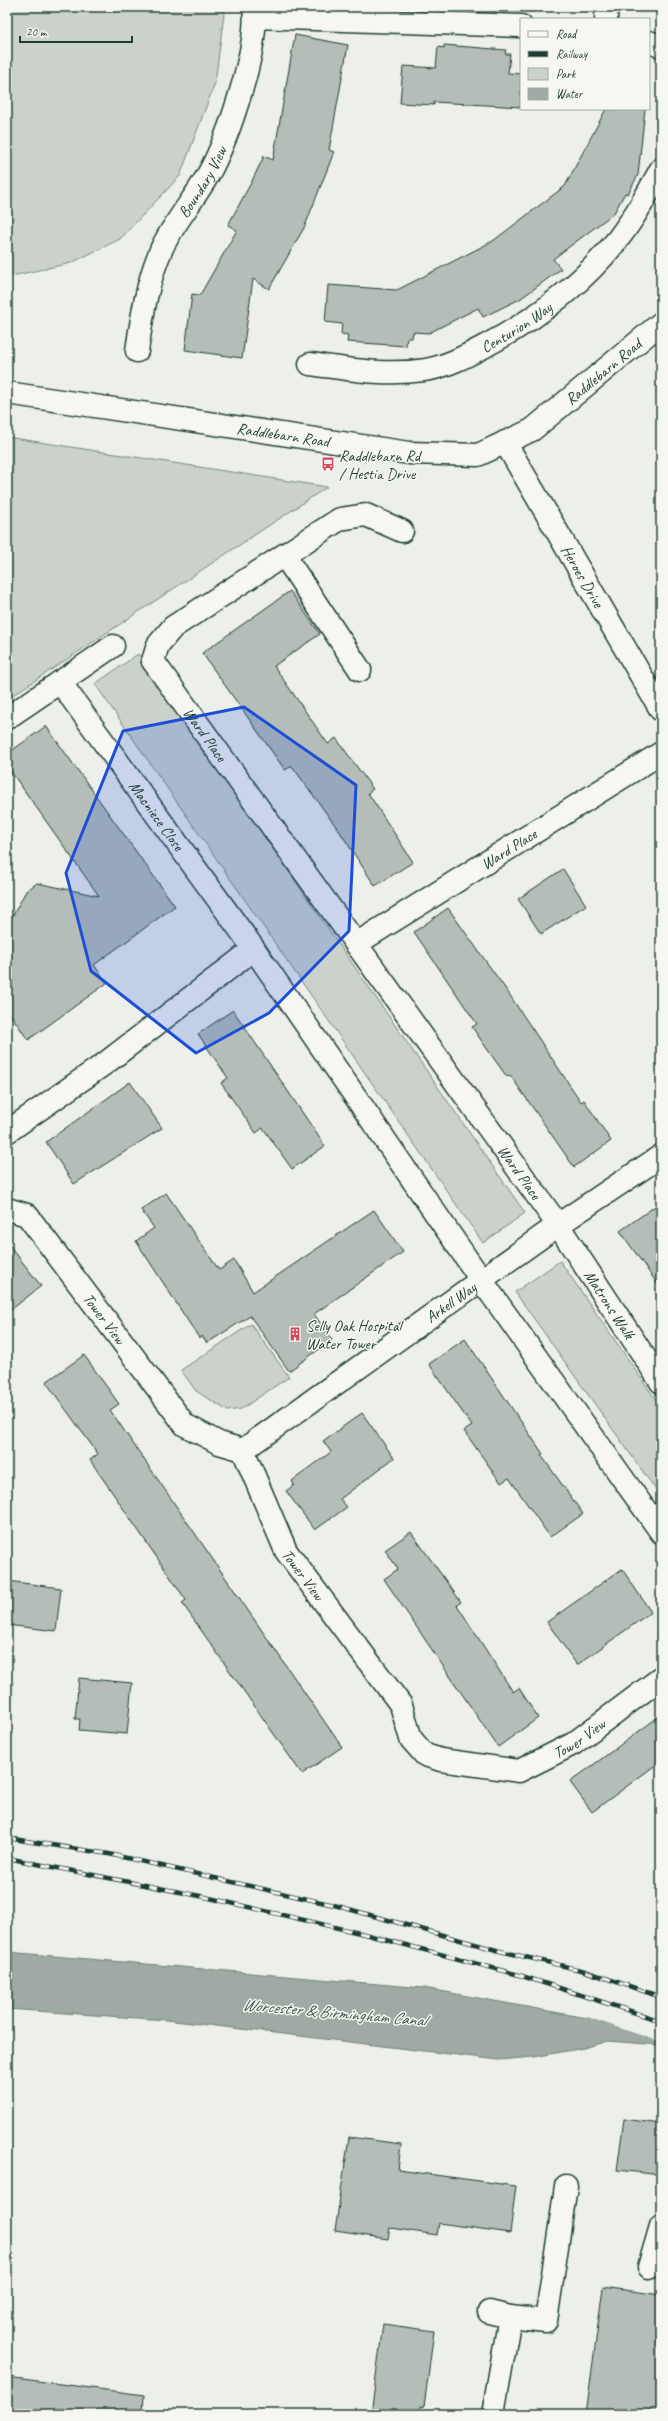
<svg xmlns="http://www.w3.org/2000/svg" width="668" height="2421" viewBox="0 0 668 2421" font-family="Caveat,sans-serif">
<style>
.green{fill:#cbd2cc;stroke:#758880}
.water{fill:#9faaa4;stroke:#6c7e77}
.pier{fill:#edefea}
.building{fill:#b4bdb8;stroke:#1f3d34}
.lines{fill:none;stroke-linecap:round;stroke-linejoin:round}
.lane-casing{stroke:#1f3d34;stroke-width:25}
.street-casing{stroke:#1f3d34;stroke-width:25}
.secondary-casing{stroke:#1f3d34;stroke-width:25}
.lane{stroke:#f6f6f2;stroke-width:22}
.street{stroke:#f6f6f2;stroke-width:22}
.secondary{stroke:#f6f6f2;stroke-width:22}
.rail-casing{stroke:#1f3d34;stroke-width:4.5}
.rail{stroke:#f6f6f2;stroke-width:3;stroke-dasharray:9;stroke-linecap:butt}
.marked{fill:#1d4ed8;fill-opacity:0.2;stroke:#1d4ed8;stroke-width:3;stroke-linejoin:round}
.labels{text-anchor:middle;stroke-width:3;stroke-linejoin:round;paint-order:stroke}
.street-label{font-size:16px;fill:#1f3d34;stroke:#f6f6f2}
.poi-label{font-size:16px;fill:#1f3d34;stroke:#f6f6f2;text-anchor:start}
.water-label{font-size:17px;font-style:italic;fill:#3f5850;stroke:#f6f6f2}
</style>
<rect width="100%" height="100%" fill="#edefea"/>
<filter id="ink" filterUnits="userSpaceOnUse"><feTurbulence type="fractalNoise" baseFrequency=".025" numOctaves="2"/><feDisplacementMap in="SourceGraphic" scale="8" xChannelSelector="R" yChannelSelector="G"/><feConvolveMatrix kernelMatrix="1 2 1 2 8 2 1 2 1" color-interpolation-filters="sRGB"/></filter>
<g filter="url(#ink)">
<!-- green -->
<g class="green">
<path d="M7,7H225L215,83L180,176L120,239L71,263L7,277Z"/>
<path d="M7,437L327,487L7,699Z"/>
<path d="M138,654L525,1213L483,1243L95,684Z"/>
<path d="M560,1261L661,1407V1497L515,1292Z"/>
<path d="M251,1324L289,1377L241,1409L228,1411L196,1391L181,1370Z"/>
</g>
<!-- water -->
<path class="water" d="M7,1952L424,1988L581,2017L661,2023V2045L607,2041L584,2048L533,2057L499,2060L166,2020L7,2009Z"/>
<!-- pier -->
<path class="pier" d="M584,2016L661,2021V2042Z"/>
<!-- building -->
<g class="building">
<path d="M295,35L348,45L329,150L334,152L305,226L269,289L253,279L242,358L185,350L192,294L200,295L237,230L228,225L252,181L264,156L273,160Z"/>
<path d="M444,45L506,50L505,54H510L508,73L521,74V107L434,102V105L400,103L403,66L436,68L438,47L444,48Z"/>
<path d="M606,109H645L638,175L628,194L625,193L614,213L553,259L561,269L520,299L483,317L478,308L429,333L413,332L412,338H407L406,346L347,342L348,335L341,334L342,324L325,322L328,285L397,290L493,241L565,186Z"/>
<path d="M290,591L320,634L274,666L328,744L336,738L373,789L368,793L413,862L375,886L340,832L292,766L285,770L202,653Z"/>
<path d="M46,726L175,906L94,965L107,983L28,1040L7,1009V921L12,917L26,891L37,883L99,896L7,766V754Z"/>
<path d="M563,869L586,905L541,934L518,899Z"/>
<path d="M448,908L507,991L581,1102L584,1100L611,1141L574,1167L510,1075L507,1077L490,1053L472,1027L477,1024L414,932Z"/>
<path d="M233,1010L325,1146L292,1169L263,1128L256,1133L221,1083L228,1078L198,1034Z"/>
<path d="M130,1082L162,1128L74,1184L46,1142Z"/>
<path d="M166,1193L219,1270L234,1260L253,1292L374,1210L403,1252L314,1314L332,1340L289,1371L250,1316L207,1343L202,1336L199,1338L136,1241L154,1228L141,1210Z"/>
<path d="M661,1202V1289L620,1231Z"/>
<path d="M7,1242L41,1286L7,1313Z"/>
<path d="M465,1339L543,1454L541,1455L583,1514L550,1537L509,1478L501,1483L464,1431L472,1426L429,1364Z"/>
<path d="M84,1355L119,1404L110,1410L342,1747L302,1774L182,1603L186,1600L90,1460L98,1454L46,1382Z"/>
<path d="M362,1413L394,1458L340,1499L347,1507L315,1530L286,1491L294,1485L292,1481L331,1452L323,1441Z"/>
<path d="M411,1532L461,1602L457,1605L513,1692L519,1688L538,1718L498,1747L384,1579L398,1569L385,1550Z"/>
<path d="M622,1569L651,1612L577,1665L547,1622Z"/>
<path d="M7,1581L61,1588L56,1631L7,1625Z"/>
<path d="M79,1678L132,1683L127,1734L79,1730L80,1719H75Z"/>
<path d="M661,1715V1761L592,1812L570,1782Z"/>
<path d="M624,2119L661,2124V2175L617,2170Z"/>
<path d="M349,2137L401,2144L398,2170L516,2186L510,2233L439,2223L437,2235L390,2228L388,2239L335,2231Z"/>
<path d="M603,2287L661,2295V2414H586Z"/>
<path d="M383,2324L434,2331L424,2407L421,2406L420,2414H371Z"/>
<path d="M7,2377L144,2395L143,2414H7Z"/>
</g>
<g class="lines">
<!-- lane casing -->
<g class="lane-casing">
<g id="lane">
<path id="s1" d="M310,364C348,369 386,376 425,370C446,367 468,355 487,345C536,319 583,283 618,239C635,217 648,193 661,169"/>
<path d="M284,555L360,670"/>
<path d="M153,661L158,645L173,627L340,519L366,515L402,531"/>
<path d="M7,718L113,646"/>
<path d="M649,2267L661,2226"/>
<path d="M510,2317L546,2321L566,2186"/>
</g>
</g>
<!-- street casing -->
<g class="street-casing">
<g id="street">
<path d="M255,17L521,26"/>
<path d="M606,19L607,7"/>
<path d="M649,42L661,46"/>
<path id="s2" d="M137,351C142,317 147,282 161,250C173,223 195,199 209,173C229,136 259,48 254,7"/>
<path id="s3" d="M505,442L661,710"/>
<path id="s4" d="M153,661L558,1225L661,1382"/>
<path id="s5" d="M60,682L254,949"/>
<path id="s6" d="M356,944L661,753"/>
<path d="M7,1132L107,1062L254,949L482,1281L661,1532"/>
<path id="s7" d="M7,1209L27,1215L185,1425L219,1443L243,1450L286,1551L401,1705L411,1739L425,1755L441,1760L519,1771L573,1744L661,1678"/>
<path id="s8" d="M243,1450L558,1225L661,1156"/>
<path d="M489,2312L510,2317L493,2414"/>
</g>
</g>
<!-- secondary casing -->
<g class="secondary-casing">
<g id="secondary">
<path id="s9" d="M7,393L409,453L478,455L532,430L661,323"/>
</g>
</g>
<!-- lane -->
<use href="#lane" class="lane"/>
<!-- street -->
<use href="#street" class="street"/>
<!-- secondary -->
<use href="#secondary" class="secondary"/>
<!-- rail casing -->
<g class="rail-casing">
<g id="rail">
<path d="M7,1838L109,1854L334,1905L500,1951L585,1971L661,1997"/>
<path d="M7,1858L205,1897L364,1934L519,1975L661,2021"/>
</g>
</g>
<!-- rail -->
<use href="#rail" class="rail"/>
</g>
</g>
<!-- marked area -->
<path class="marked" d="M244,707L356,785L349,931L269,1013L196,1053L91,971L66,873L123,731Z"/>
<!-- icons -->
<defs>
<g id="bus-bare" transform="scale(1.08)"><path d="M-5-6H5V4H4V6H2V4H-2V6H-4V4H-5ZM-3.5-4V0h7V-4ZM-3.5 1.2v1.5H-2V1.2ZM2 1.2v1.5H3.5V1.2Z" fill="#d1495b" stroke="#f6f6f2" stroke-width="2.5" paint-order="stroke"/></g>
<g id="building-bare" transform="scale(1.08)"><path d="M-4-6H4V6H1V3H-1V6H-4ZM-2.5-4.3h1.7v1.8h-1.7ZM.8-4.3h1.7v1.8H.8ZM-2.5-1h1.7V.8h-1.7ZM.8-1h1.7V.8H.8Z" fill="#d1495b" stroke="#f6f6f2" stroke-width="2.5" paint-order="stroke"/></g>
</defs>
<g fill-rule="evenodd">
<use href="#bus-bare" x="328" y="464"/>
<use href="#building-bare" x="295" y="1334"/>
</g>
<g class="labels">
<!-- street labels -->
<g class="street-label">
<text dy="6" stroke="none"><textPath href="#s2" startOffset="184">Boundary View</textPath></text>
<text dy="6" stroke="none"><textPath href="#s1" startOffset="217">Centurion Way</textPath></text>
<text dy="6" stroke="none"><textPath href="#s9" startOffset="627">Raddlebarn Road</textPath></text>
<text dy="6" stroke="none"><textPath href="#s9" startOffset="279">Raddlebarn Road</textPath></text>
<text dy="6" stroke="none"><textPath href="#s3" startOffset="155">Heroes Drive</textPath></text>
<text dy="6" stroke="none"><textPath href="#s4" startOffset="90">Ward Place</textPath></text>
<text dy="6" stroke="none"><textPath href="#s5" startOffset="165">Macniece Close</textPath></text>
<text dy="6" stroke="none"><textPath href="#s6" startOffset="180">Ward Place</textPath></text>
<text dy="6" stroke="none"><textPath href="#s4" startOffset="629">Ward Place</textPath></text>
<text dy="6" stroke="none"><textPath href="#s8" startOffset="255">Arkell Way</textPath></text>
<text dy="6" stroke="none"><textPath href="#s4" startOffset="789">Matrons Walk</textPath></text>
<text dy="6" stroke="none"><textPath href="#s7" startOffset="150">Tower View</textPath></text>
<text dy="6" stroke="none"><textPath href="#s7" startOffset="486">Tower View</textPath></text>
<text dy="6" stroke="none"><textPath href="#s7" startOffset="870">Tower View</textPath></text>
</g>
<!-- poi labels -->
<g class="poi-label">
<text x="339" y="461">Raddlebarn Rd<tspan x="339" dy="18">/ Hestia Drive</tspan></text>
<text x="306" y="1331">Selly Oak Hospital<tspan x="306" dy="18">Water Tower</tspan></text>
</g>
<!-- water labels -->
<g class="water-label">
<text transform="translate(334 2012) rotate(5)" y="6">Worcester &amp; Birmingham Canal</text>
</g>
</g>
<!-- margin -->
<rect width="668" height="2421" fill="none" stroke="#f6f6f2" stroke-width="24"/>
<rect x="12" y="12" width="644" height="2397" fill="none" stroke="#1f3d34" stroke-width="1.5" filter="url(#ink)"/>
<!-- legend -->
<rect x="520" y="18" width="130" height="92" fill="#f6f6f2" stroke="#a0aca6"/>
<rect x="528" y="31" width="20" height="6" fill="#f6f6f2" stroke="#a0aca6"/>
<text x="556" y="38" font-size="12" fill="#1f3d34">Road</text>
<rect x="528" y="51" width="20" height="6" fill="#1f3d34" stroke="#a0aca6"/>
<text x="556" y="58" font-size="12" fill="#1f3d34">Railway</text>
<rect x="528" y="68" width="20" height="12" fill="#cbd2cc" stroke="#a0aca6"/>
<text x="556" y="78" font-size="12" fill="#1f3d34">Park</text>
<rect x="528" y="88" width="20" height="12" fill="#9faaa4" stroke="#a0aca6"/>
<text x="556" y="98" font-size="12" fill="#1f3d34">Water</text>
<!-- scale -->
<path d="M20 36v6h112v-6" fill="none" stroke="#1f3d34" stroke-width="2"/>
<text x="26" y="36" font-size="12" fill="#1f3d34" stroke="#f6f6f2" stroke-width="3" paint-order="stroke">20 m</text>
</svg>
